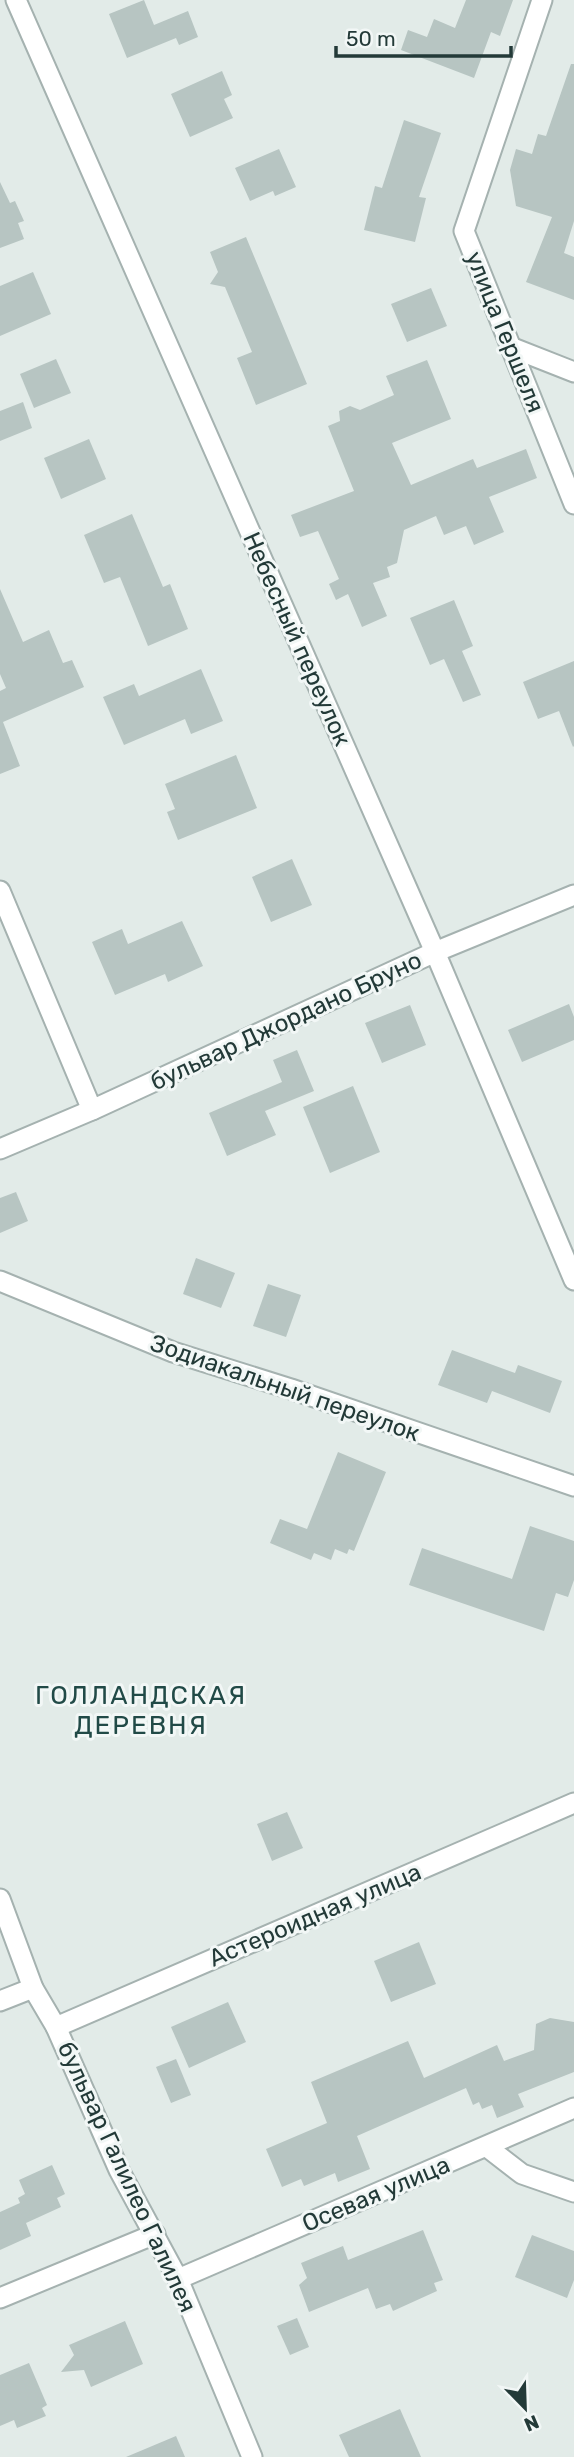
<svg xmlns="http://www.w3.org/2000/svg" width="574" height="2457" viewBox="0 0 574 2457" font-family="Rubik,sans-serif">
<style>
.building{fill:#b7c5c2}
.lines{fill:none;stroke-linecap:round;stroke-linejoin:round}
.minor-casing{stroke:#a5b2b0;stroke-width:23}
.minor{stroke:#fff;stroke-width:19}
.labels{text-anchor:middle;stroke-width:6;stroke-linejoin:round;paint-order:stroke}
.street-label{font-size:24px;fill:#233a38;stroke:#f2f7f6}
.neighbourhood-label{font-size:26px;letter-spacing:2px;fill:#214a47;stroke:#f2f7f6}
</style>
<rect width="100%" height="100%" fill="#e2ebe8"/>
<!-- building -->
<g class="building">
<path d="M144,0L154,25L188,11L198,37L179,45L176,38L127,58L109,14Z"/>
<path d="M466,0H513L500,36L491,32L474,78L401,50L408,30L427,37L434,19L455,28Z"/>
<path d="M571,64H574V221L564,253L574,257V300L526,282L552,217L516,206L510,170L516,149L532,154L538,134L546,136Z"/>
<path d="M222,71L232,95L224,99L233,118L190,137L171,94Z"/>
<path d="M404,120L441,133L419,197L426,198L415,242L364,230L375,186L382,188Z"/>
<path d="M279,149L296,187L275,196L273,191L250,201L235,168Z"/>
<path d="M0,182L10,203L15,201L24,221L18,223L24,239L0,248Z"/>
<path d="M246,237L307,384L256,405L237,358L252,352L225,287L210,284L218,272L210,252Z"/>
<path d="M33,272L51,314L0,336V286Z"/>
<path d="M431,288L447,326L407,342L391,304Z"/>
<path d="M56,359L71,393L34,408L20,374Z"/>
<path d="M427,360L451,419L392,443L411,485L473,459L477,468L526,449L537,478L489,497L504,532L474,545L466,526L444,535L436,516L404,530L397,563L387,567L390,577L373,583L387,616L362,627L348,594L336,600L329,584L339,579L318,531L300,537L291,515L354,491L328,426L340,421L339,411L350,406L360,410L394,395L386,376Z"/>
<path d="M23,402L32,428L0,441V411Z"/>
<path d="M89,439L106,479L61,499L44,458Z"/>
<path d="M132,514L163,587L170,584L188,629L148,646L120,577L104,583L84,535Z"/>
<path d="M0,589L23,642L49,630L63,663L72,660L84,687L3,722L20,766L0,774V691L6,688L0,674Z"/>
<path d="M454,600L473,646L462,651L481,695L463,702L444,659L430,665L410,618Z"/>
<path d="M574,661V746L573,747L559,711L538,719L523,682Z"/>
<path d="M201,669L223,721L191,734L185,719L124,745L103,697L134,684L139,696Z"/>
<path d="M236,755L257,808L178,840L167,812L175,809L165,784Z"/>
<path d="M292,859L312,905L271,922L252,877Z"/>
<path d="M182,921L203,966L168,982L165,974L115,995L92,942L122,929L128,944Z"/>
<path d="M569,1004L574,1017V1040L522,1062L508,1030Z"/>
<path d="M410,1005L426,1045L382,1063L365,1023Z"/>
<path d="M297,1050L314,1091L265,1111L276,1135L227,1156L209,1113L282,1082L273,1060Z"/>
<path d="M353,1086L380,1152L330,1173L303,1107Z"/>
<path d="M16,1192L28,1221L0,1233V1198Z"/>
<path d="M196,1258L235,1273L221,1308L183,1294Z"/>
<path d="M268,1284L301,1295L286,1337L253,1326Z"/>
<path d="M452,1350L515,1373L518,1365L562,1381L550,1413L492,1391L487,1403L438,1385Z"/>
<path d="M338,1452L386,1472L354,1551L349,1549L347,1554L335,1549L331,1560L314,1553L311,1560L270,1543L280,1519L307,1529Z"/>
<path d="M530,1526L574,1541V1580L568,1597L556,1593L544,1631L409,1585L422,1548L512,1579Z"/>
<path d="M287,1812L303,1848L272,1861L257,1824Z"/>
<path d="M419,1942L436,1984L391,2002L374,1961Z"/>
<path d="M228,2002L246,2042L189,2068L171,2027Z"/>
<path d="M550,2018L574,2022V2072L518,2094L524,2107L497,2118L492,2105L482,2109L479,2102L473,2105L466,2088L357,2136L370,2169L338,2182L335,2173L304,2186L301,2179L282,2187L266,2149L327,2123L311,2082L408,2041L424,2078L497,2045L504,2061L534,2050L536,2024Z"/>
<path d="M176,2059L191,2095L171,2103L156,2067Z"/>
<path d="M52,2165L65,2194L57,2198L61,2207L26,2223L31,2236L0,2250V2212L20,2203L18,2198L25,2194L19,2180Z"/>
<path d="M423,2230L443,2280L434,2283L437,2291L393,2311L390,2304L376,2309L368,2288L309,2312L299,2285L307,2278L301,2263L343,2246L348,2260Z"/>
<path d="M532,2235L574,2251V2280L567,2298L515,2277Z"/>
<path d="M297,2318L309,2347L290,2355L277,2326Z"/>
<path d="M125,2321L143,2364L91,2387L84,2370L61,2372L74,2355L69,2345Z"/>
<path d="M29,2363L47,2405L42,2408L46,2416L17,2428L14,2420L0,2426V2375Z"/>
<path d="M400,2409L421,2457H349L339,2435Z"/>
<path d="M176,2436L185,2457H126Z"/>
</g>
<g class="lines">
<!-- minor casing -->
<g class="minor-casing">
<g id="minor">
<path d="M16,0L435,952L574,1280"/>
<path d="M542,0L464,231L574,504"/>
<path d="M513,348L574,372"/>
<path d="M0,891L92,1110"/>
<path d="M0,1149L92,1110L435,952L574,895"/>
<path d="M0,1281L173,1352L291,1389L574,1486"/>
<path d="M0,1899L33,1988L56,2027L119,2170L178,2279L252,2457"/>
<path d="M0,2001L33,1988"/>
<path d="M56,2027L574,1803"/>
<path d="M487,2147L522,2174L574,2192"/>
<path d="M178,2279L574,2108"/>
<path d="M0,2298L155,2234"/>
</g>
</g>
<!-- minor -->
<use href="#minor" class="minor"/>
</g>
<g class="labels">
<!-- street labels -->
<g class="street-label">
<text transform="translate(505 332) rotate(68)" y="8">улица Гершеля</text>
<text transform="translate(297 639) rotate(66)" y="8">Небесный переулок</text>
<text transform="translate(286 1021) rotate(-25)" y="8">бульвар Джордано Бруно</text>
<text transform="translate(285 1388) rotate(19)" y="8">Зодиакальный переулок</text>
<text transform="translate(315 1915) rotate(-23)" y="8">Астероидная улица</text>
<text transform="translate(127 2177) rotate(65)" y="8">бульвар Галилео Галилея</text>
<text transform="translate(376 2194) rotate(-23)" y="8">Осевая улица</text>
</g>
<!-- neighbourhood labels -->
<g class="neighbourhood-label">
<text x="141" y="1704">ГОЛЛАНДСКАЯ<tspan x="141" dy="30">ДЕРЕВНЯ</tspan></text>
</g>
</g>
<!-- north arrow -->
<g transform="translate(525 2408) rotate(157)" stroke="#f2f7f6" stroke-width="5" paint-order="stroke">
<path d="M0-5L12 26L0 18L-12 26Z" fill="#233a38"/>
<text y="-10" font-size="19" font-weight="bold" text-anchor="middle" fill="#233a38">N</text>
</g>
<!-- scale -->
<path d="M336 46v10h175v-10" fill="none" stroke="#233a38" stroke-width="3.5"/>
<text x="346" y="46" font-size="21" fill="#233a38" stroke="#f2f7f6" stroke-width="5" paint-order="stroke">50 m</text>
</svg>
